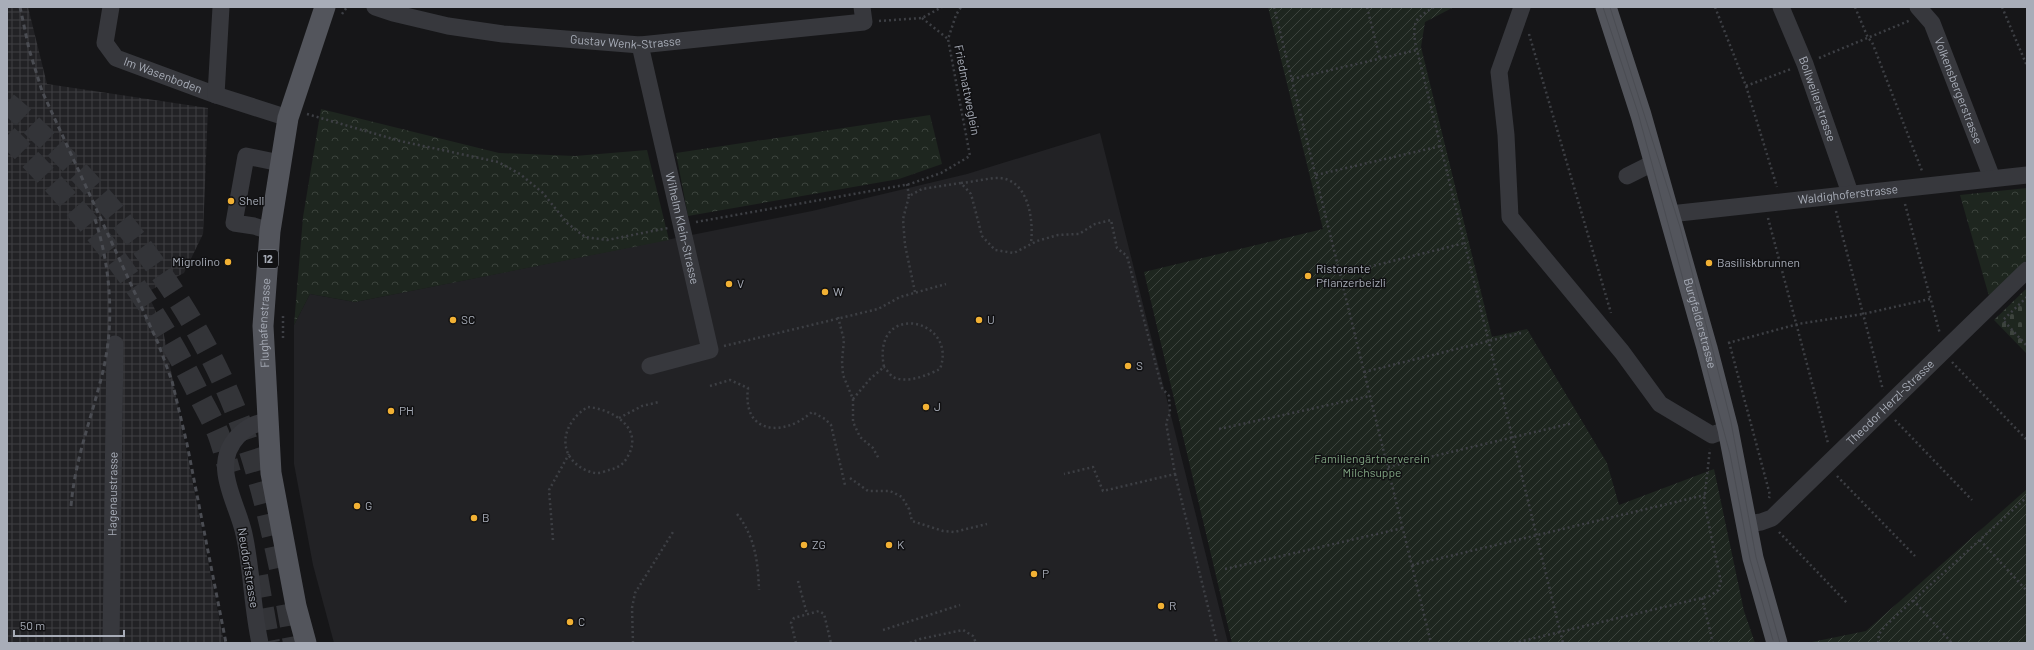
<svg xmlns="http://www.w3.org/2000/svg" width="2034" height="650" viewBox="0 0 2034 650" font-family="Barlow,sans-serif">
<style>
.built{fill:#222225}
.industrial{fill:url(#industrial-grid)}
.cemetery{fill:url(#cemetery-stones)}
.park{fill:url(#park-crowns)}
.garden{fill:url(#garden-furrows)}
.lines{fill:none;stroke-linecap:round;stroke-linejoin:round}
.highway-tunnel{stroke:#333438;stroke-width:22;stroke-dasharray:22 11;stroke-linecap:butt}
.path{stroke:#3d3f44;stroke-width:2.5;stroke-dasharray:2 3;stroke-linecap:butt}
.minor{stroke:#37383d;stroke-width:17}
.major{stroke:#53555c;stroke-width:21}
.tram{stroke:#4a4c52;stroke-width:1}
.rail{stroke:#4a4c52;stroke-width:3;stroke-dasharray:5 4;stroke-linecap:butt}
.poi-dot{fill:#f2b134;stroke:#111113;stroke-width:1.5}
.labels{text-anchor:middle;stroke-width:3;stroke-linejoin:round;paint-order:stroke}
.shield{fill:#111113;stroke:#7b7e86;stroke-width:1}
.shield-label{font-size:11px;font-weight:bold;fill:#a8adb8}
.street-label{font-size:12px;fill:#a8adb8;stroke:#111113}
.poi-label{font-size:12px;fill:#a8adb8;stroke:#111113;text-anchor:start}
.park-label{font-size:12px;fill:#7fa381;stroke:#111113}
</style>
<defs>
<pattern id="industrial-grid" width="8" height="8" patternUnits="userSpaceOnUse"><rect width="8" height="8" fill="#222225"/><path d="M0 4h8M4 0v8" fill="none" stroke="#3f3f43"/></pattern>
<pattern id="cemetery-stones" width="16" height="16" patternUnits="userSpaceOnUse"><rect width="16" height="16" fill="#1e261f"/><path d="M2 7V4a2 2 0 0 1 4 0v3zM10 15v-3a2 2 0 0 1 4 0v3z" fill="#3c433d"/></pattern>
<pattern id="park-crowns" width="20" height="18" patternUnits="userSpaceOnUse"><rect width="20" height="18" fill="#1e261f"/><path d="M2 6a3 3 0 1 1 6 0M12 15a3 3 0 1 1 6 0" fill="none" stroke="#3c433d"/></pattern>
<pattern id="garden-furrows" width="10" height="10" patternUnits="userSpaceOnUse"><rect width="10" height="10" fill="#1e261f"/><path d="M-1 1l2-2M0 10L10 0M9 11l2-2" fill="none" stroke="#3c433d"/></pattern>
</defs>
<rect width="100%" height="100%" fill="#161618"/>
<!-- built -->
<path class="built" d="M1100,133L1228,643H334L313,565L294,464V325L310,294L355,302L812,211L967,174Z"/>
<!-- industrial -->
<path class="industrial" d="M7,7H28L47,84L208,108L203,234L184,273L147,292L162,325L224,643H7Z"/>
<!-- cemetery -->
<path class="cemetery" d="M2027,288V354L1994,320Z"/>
<!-- park -->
<g class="park">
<path d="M321,109L499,153L575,156L647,150L669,240L355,302L310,294L294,325L303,217Z"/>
<path d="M930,115L942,164L899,179L688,216L676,153Z"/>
<path d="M2027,188V260L1989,296L1960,195Z"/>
</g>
<!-- garden -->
<g class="garden">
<path d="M1268,7H1454L1425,22L1421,47L1492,337L1527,329L1607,463L1619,505L1714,469L1744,611L1755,643H1232L1144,272L1323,229Z"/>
<path d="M2027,489V643H1807L1866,631Z"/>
</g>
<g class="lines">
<!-- highway-tunnel -->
<g class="highway-tunnel">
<path d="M7,103C22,115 35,129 49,142C127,217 199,315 238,417C257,466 269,517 280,568"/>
<path d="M7,136C84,211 147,291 195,387C202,402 211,417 218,433C223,446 226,460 230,473"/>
<path d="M257,576L269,643"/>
<path d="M287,604L294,643"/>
</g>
<!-- path -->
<g class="path">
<path d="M1274,7L1431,643"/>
<path d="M1367,7L1380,59"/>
<path d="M1434,7C1415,19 1413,20 1415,42L1563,643"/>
<path d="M1715,7L1746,86L1777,187"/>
<path d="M1855,7L1868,38L1872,42L1922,171"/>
<path d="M2002,7L2027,66"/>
<path d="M342,14L347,7"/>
<path d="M922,18L948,39"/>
<path d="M879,21L922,18L942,7"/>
<path d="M1529,34L1611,313"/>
<path d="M1819,58L1911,20"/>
<path d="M1292,79L1417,50"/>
<path d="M1746,86L1791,69"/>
<path d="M307,114L400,141L498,162L520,174L543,193L567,223L585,237L607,240L668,228"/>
<path d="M1316,175L1441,146"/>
<path d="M961,183C972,182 984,179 995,178C1028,176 1034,219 1031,243"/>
<path d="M907,184L909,196"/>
<path d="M1905,204L1940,334"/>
<path d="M1836,211L1883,390"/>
<path d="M1768,218L1828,443"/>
<path d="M696,222L910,184L941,173L970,156L948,39L956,15L961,7"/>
<path d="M1340,274L1465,243"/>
<path d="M915,292L905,245L903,219L909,196L922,189L961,183L971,194L982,236L995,250L1014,253L1037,241L1058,235L1079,234L1095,224L1111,220L1117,248L1127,256L1162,388L1169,396L1170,413L1166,423L1175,474L1103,491L1093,467L1064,474"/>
<path d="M2027,297L2003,320L2027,346"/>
<path d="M283,316V339"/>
<path d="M838,317L844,340L842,361L843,375L853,399V422L860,437L873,448L879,459"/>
<path d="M1729,342L1770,495L1769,498"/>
<path d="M1728,343L1798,324L1863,314L1930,299"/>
<path d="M724,346L878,309L900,297L946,284"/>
<path d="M1952,362L2027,440"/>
<path d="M1364,372L1521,333"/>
<path d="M710,386L730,380L748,388C742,435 784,437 812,412L825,419L831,425L845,485"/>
<path d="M853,399L870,379L884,367C871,300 959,318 940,369C928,375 907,384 893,377C890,375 887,370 884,367"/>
<path d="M588,407C612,409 644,428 628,456C624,464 618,468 609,470C606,471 601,473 597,473C591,473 585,470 580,467C555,450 565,420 588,407Z"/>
<path d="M619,418L642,406L659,402"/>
<path d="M1895,420L1972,500"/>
<path d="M1219,429L1370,396"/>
<path d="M1388,467L1573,423"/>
<path d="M1175,474L1217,643"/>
<path d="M1837,476L1915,556"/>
<path d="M850,478L868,491H890L902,497L909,509L912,521L943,531L954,532L987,524"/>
<path d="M737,514C755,537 758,561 759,590"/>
<path d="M1779,532L1847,603"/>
<path d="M553,540L549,490L569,454"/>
<path d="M1980,540L2027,591"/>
<path d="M1412,565L1705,495"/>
<path d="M1225,569L1403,528"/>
<path d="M798,581L807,614"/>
<path d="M1702,598L1713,643"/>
<path d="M1913,600L1952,643"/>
<path d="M883,630L960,605"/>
<path d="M633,643L632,608L635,593L673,532"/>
<path d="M796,643L791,623L794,618L819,611L824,614L831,643"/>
<path d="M910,643L920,639L963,630L973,636L976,643"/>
<path d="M1514,643L1710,596L1718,590L1721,582L1704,502L1710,449"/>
<path d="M1878,643L1879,634L1885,626L2027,497"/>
</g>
<!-- minor -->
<g class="minor">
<path id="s1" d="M111,7L105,43L116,58L216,95"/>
<path d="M221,7L216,95L288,118"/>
<path id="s2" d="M375,7L393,13L448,26L503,34L640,45L864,22L862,7"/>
<path d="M1522,7L1499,72L1506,135L1510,217L1622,352L1660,404L1712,435L1728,429"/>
<path id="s3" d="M1781,7L1805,64L1850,193"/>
<path id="s4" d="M1918,7L1932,23L1992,178"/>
<path id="s5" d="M640,45L710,350L650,366"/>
<path d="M1627,176L1655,162"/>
<path id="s6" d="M1670,214L2027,175"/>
<path d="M270,231L254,226L234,223L246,156L280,163"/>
<path id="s7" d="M1747,524L1761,522L1772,518L2027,270"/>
<path id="s8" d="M111,643L115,344"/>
<path d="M260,643C252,607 252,570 244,534C237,501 210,466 238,436C247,427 255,423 268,421"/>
</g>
<!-- major -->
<g class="major">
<path id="s9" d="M1606,7L1641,115L1707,348L1728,429L1753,558L1777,643"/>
<path id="s10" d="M306,643L296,606L271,473L263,326L270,231L288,118L325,7"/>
</g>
<!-- tram -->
<g class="tram">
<path d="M1603,7L1638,113L1652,164L1730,454L1750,559L1773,640"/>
<path d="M1610,7L1680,227L1712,347L1731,422L1756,557L1780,643"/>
</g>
<!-- rail -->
<g class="rail">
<path d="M20,7L29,49L42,91L158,343L172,381L187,444L226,643"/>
<path d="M71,506C75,459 91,420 102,375C115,325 111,268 95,219"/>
</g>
</g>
<!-- markers -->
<g class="poi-dot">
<circle cx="231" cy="201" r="4"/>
<circle cx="228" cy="262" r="4"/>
<circle cx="1709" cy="263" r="4"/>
<circle cx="1308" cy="276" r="4"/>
<circle cx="729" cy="284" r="4"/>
<circle cx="825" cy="292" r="4"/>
<circle cx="453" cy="320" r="4"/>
<circle cx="979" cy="320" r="4"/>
<circle cx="1128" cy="366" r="4"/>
<circle cx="926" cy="407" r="4"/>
<circle cx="391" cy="411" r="4"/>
<circle cx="357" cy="506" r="4"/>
<circle cx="474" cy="518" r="4"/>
<circle cx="804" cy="545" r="4"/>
<circle cx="889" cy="545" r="4"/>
<circle cx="1034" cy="574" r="4"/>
<circle cx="1161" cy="606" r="4"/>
<circle cx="570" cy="622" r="4"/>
</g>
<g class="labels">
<!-- shield labels -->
<rect class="shield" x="258" y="250" width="20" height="18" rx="3"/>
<g class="shield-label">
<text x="268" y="263">12</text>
</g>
<!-- street labels -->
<g class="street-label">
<text dy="4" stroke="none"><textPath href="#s2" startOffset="254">Gustav Wenk-Strasse</textPath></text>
<text dy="4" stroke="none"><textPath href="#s1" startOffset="105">Im Wasenboden</textPath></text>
<text transform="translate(967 90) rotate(79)" y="4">Friedmattweglein</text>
<text dy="4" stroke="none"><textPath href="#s4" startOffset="94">Volkensbergerstrasse</textPath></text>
<text dy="4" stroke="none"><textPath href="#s3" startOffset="99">Bollweilerstrasse</textPath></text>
<text dy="4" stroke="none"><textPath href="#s6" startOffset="179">Waldighoferstrasse</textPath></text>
<text dy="4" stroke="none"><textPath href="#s5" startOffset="188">Wilhelm Klein-Strasse</textPath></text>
<text dy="4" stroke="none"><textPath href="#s10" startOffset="324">Flughafenstrasse</textPath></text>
<text dy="4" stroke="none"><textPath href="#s9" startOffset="330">Burgfelderstrasse</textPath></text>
<text dy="4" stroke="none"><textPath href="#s7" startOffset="191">Theodor Herzl-Strasse</textPath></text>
<text dy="4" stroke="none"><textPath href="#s8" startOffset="149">Hagenaustrasse</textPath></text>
<text transform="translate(248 568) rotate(81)" y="4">Neudorfstrasse</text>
</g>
<!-- poi labels -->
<g class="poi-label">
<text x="239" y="205">Shell</text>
<text x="220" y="266" text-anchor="end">Migrolino</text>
<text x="1717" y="267">Basiliskbrunnen</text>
<text x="1316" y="273">Ristorante<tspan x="1316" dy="14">Pflanzerbeizli</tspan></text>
<text x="737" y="288">V</text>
<text x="833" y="296">W</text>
<text x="461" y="324">SC</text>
<text x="987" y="324">U</text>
<text x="1136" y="370">S</text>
<text x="934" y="411">J</text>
<text x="399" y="415">PH</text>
<text x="365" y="510">G</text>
<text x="482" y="522">B</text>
<text x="812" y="549">ZG</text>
<text x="897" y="549">K</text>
<text x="1042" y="578">P</text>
<text x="1169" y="610">R</text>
<text x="578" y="626">C</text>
</g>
<!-- park labels -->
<g class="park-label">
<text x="1372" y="463">Familiengärtnerverein<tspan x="1372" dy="14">Milchsuppe</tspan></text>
</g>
</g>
<!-- border -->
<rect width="2034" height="650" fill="none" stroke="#a8adb8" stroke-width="16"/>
<!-- scale -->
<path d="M14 630v6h110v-6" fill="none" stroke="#a8adb8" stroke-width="2"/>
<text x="20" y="630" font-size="12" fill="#a8adb8" stroke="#111113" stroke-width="3" paint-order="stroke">50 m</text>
</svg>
